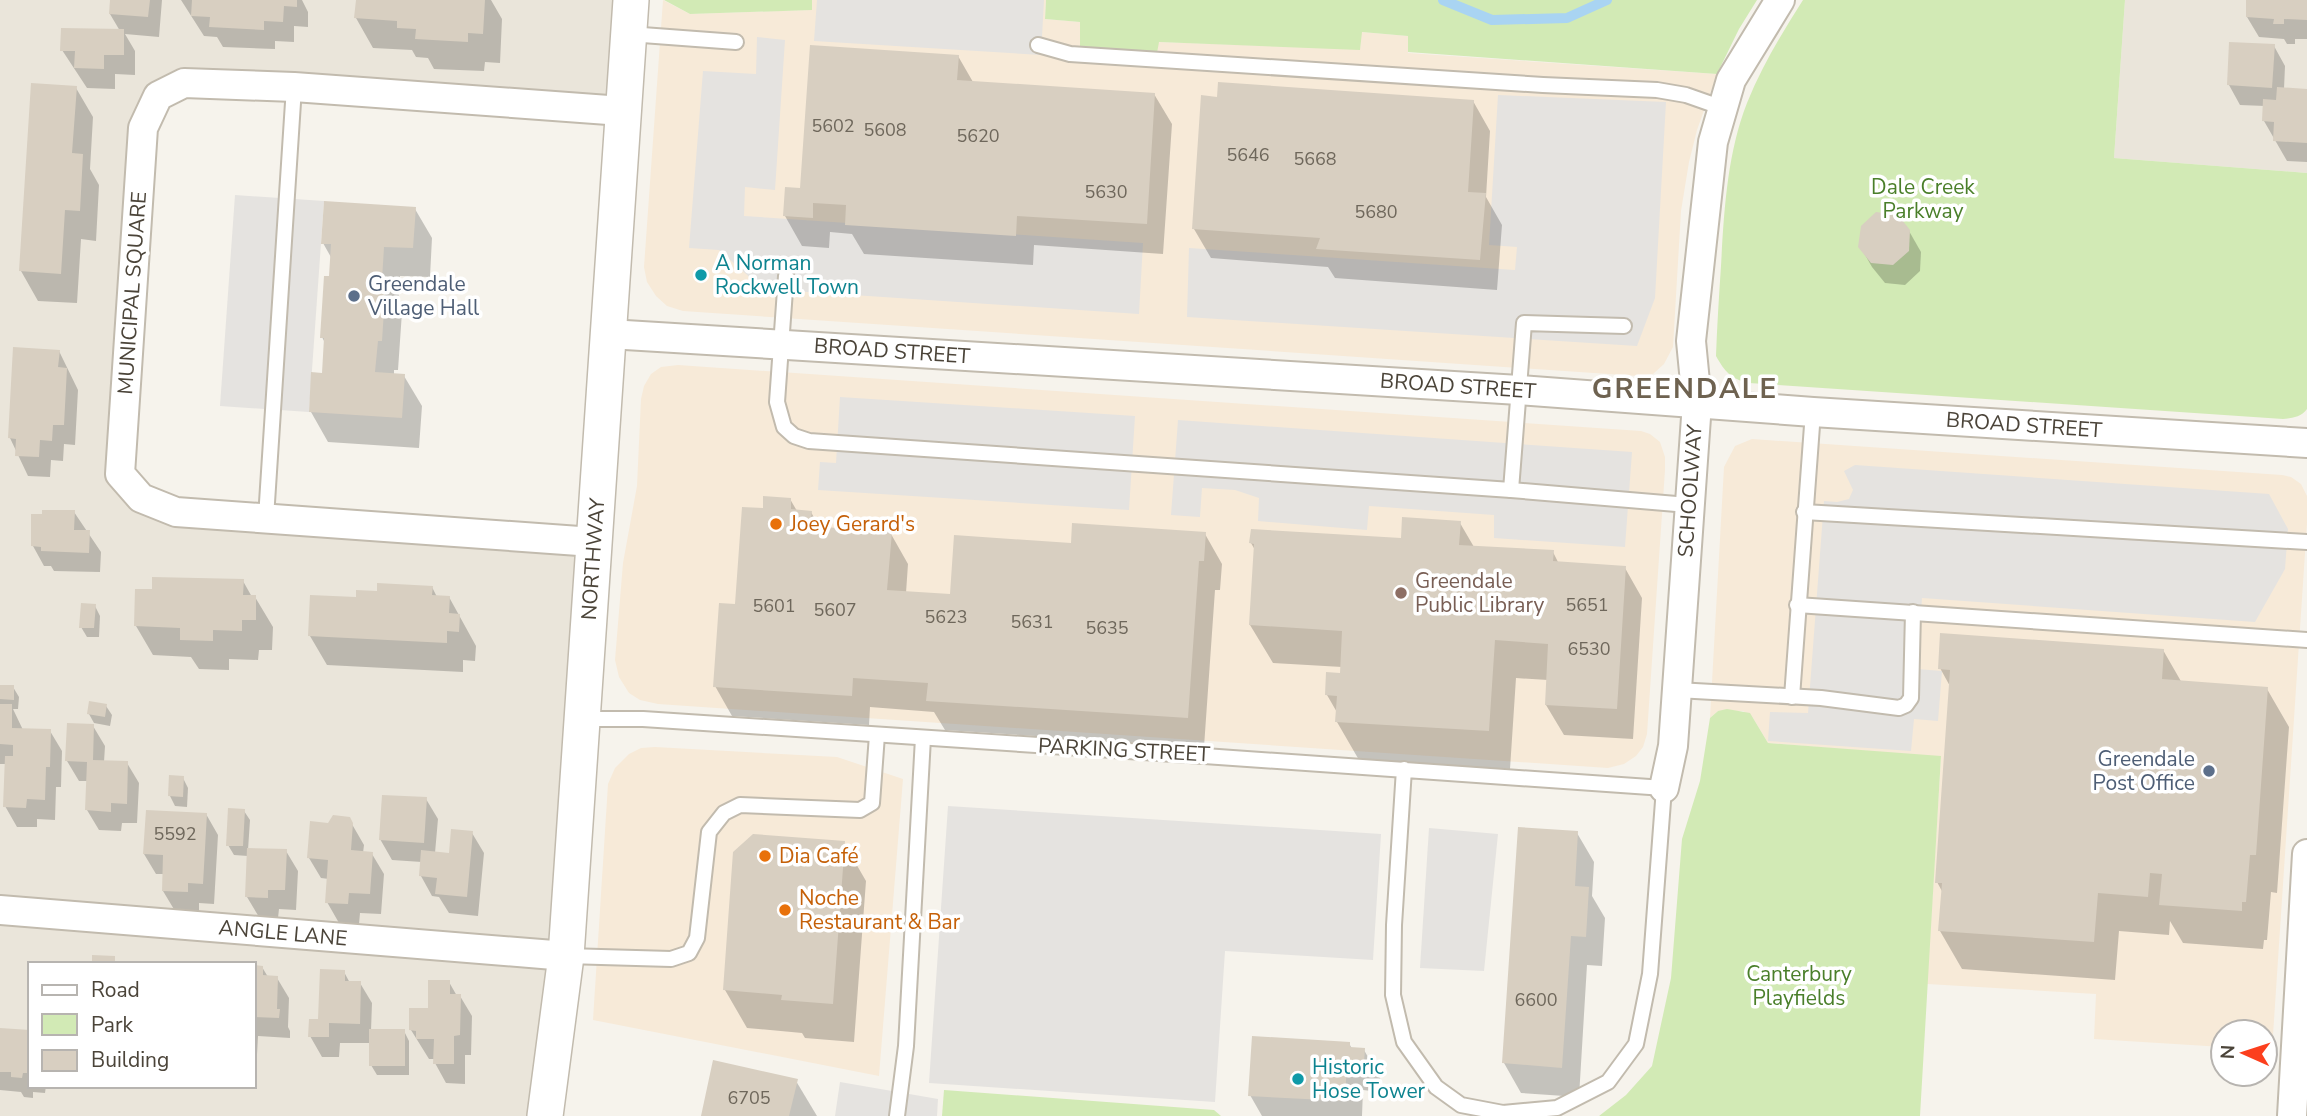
<svg xmlns="http://www.w3.org/2000/svg" width="2307" height="1116" viewBox="0 0 2307 1116" font-family="'Nunito Sans',sans-serif">
<style>
.residential{fill:#eae5da;fill-rule:evenodd}
.commercial{fill:#f7ead8}
.green{fill:#d2eab5}
.parking{fill:#e5e3e0}
.shadow{fill:#0003}
.lines{fill:none;stroke-linecap:round;stroke-linejoin:round}
.stream{stroke:#a9d4f2;stroke-width:10}
.building{fill:#d8cfc1}
.service-casing{stroke:#c2bbae;stroke-width:18}
.minor-casing{stroke:#c2bbae;stroke-width:32}
.tertiary-casing{stroke:#c2bbae;stroke-width:38}
.service{stroke:#fff;stroke-width:14}
.minor{stroke:#fff;stroke-width:28}
.tertiary{stroke:#fff;stroke-width:35}
.culture-dot{fill:#0f9aa8;stroke:#fff;stroke-width:2.5}
.service-dot{fill:#5c6f8a;stroke:#fff;stroke-width:2.5}
.food-dot{fill:#e8710a;stroke:#fff;stroke-width:2.5}
.education-dot{fill:#8d6e63;stroke:#fff;stroke-width:2.5}
.labels{text-anchor:middle;stroke-width:7;stroke-linejoin:round;paint-order:stroke}
.number-label{font-size:18px;fill:#6e675b}
.park-label{font-size:21px;fill:#4a7f2a;stroke:#fff}
.culture-label{font-size:21px;fill:#0d838f;stroke:#fff;text-anchor:start}
.service-label{font-size:21px;fill:#4e5e75;stroke:#fff;text-anchor:start}
.street-label{font-size:21px;fill:#4b4439;stroke:#fff}
.food-label{font-size:21px;fill:#c56008;stroke:#fff;text-anchor:start}
.education-label{font-size:21px;fill:#785e54;stroke:#fff;text-anchor:start}
.district-label{font-size:28px;font-weight:bold;letter-spacing:2px;fill:#6e6250;stroke:#fff}
</style>
<rect width="100%" height="100%" fill="#f6f3ec"/>
<!-- residential -->
<g class="residential">
<path d="M0,0H630L622,111L158,96L120,474L141,498L593,542L545,1116H0ZM30,964H254V1086H30Z"/>
<path d="M2125,0H2307V173L2114,158Z"/>
</g>
<!-- commercial -->
<g class="commercial">
<path d="M663,0L690,14L811,10L812,0H1046L1045,19L1080,22V46L1157,52L1158,42L1360,49L1361,32L1409,36L1408,53L1717,74L1697,130L1689,162L1681,211L1673,347L1664,364L1653,374L1638,376L683,311L667,306L656,296L647,282L644,267Z"/>
<path d="M678,365L1641,431L1650,434L1660,442L1665,457V470L1647,734L1643,747L1636,756L1624,764L1608,768L658,704L640,700L629,693L619,677L615,660L623,563L637,486L641,399L644,386L651,374L661,367Z"/>
<path d="M1752,439L2282,475L2291,477L2301,484L2307,496V523L2272,1050H2265V1032H2223V1047L2094,1039L2096,994L1927,984L1941,757L1768,743L1753,718L1743,711H1718L1710,718L1724,467L1735,446Z"/>
<path d="M655,747L837,757L903,779L879,1076L593,1020L608,784L615,768L629,754L641,748Z"/>
</g>
<!-- green -->
<g class="green">
<path d="M664,0H812V10L690,14Z"/>
<path d="M1046,0H1757L1739,29L1717,74L1408,52V36L1362,32L1360,50L1159,42L1157,53L1080,46V22L1045,19Z"/>
<path d="M1803,0H2125L2114,158L2307,173V409C2301,417 2293,418 2283,419L1749,383C1731,379 1725,372 1716,356C1717,326 1719,296 1721,266C1724,212 1727,154 1747,103C1762,66 1782,33 1803,0Z"/>
<path d="M1727,709L1750,713L1768,743L1941,756L1920,1116H1599L1626,1095L1652,1066L1671,978L1682,839L1700,781L1710,718L1718,711Z"/>
<path d="M944,1090L1214,1110L1221,1116H942Z"/>
</g>
<!-- parking -->
<g class="parking">
<path d="M817,0H1044L1041,55L814,41Z"/>
<path d="M757,37L785,40L775,190L745,187L744,216L1143,243L1139,314L763,289L719,250L689,248L703,71L756,74Z"/>
<path d="M1498,95L1666,102L1655,298L1637,346L1187,317L1189,248L1515,270L1517,247L1489,245Z"/>
<path d="M235,195L324,201L309,412L220,406Z"/>
<path d="M840,397L1135,416L1129,510L818,490L820,462L836,463Z"/>
<path d="M1178,420L1632,452L1625,547L1494,538V515L1369,506L1367,530L1258,521L1259,498L1235,490L1202,488L1200,517L1171,515Z"/>
<path d="M1855,465L2269,494L2288,529L2285,569L2255,622L1922,598L1917,669L1942,671L1938,721L1914,719L1911,751L1768,741L1770,712L1808,713L1824,501L1837,502L1849,499L1853,490L1844,471Z"/>
<path d="M948,806L1381,834L1373,960L1225,951L1215,1102L929,1083Z"/>
<path d="M1429,828L1498,834L1484,971L1420,968Z"/>
<path d="M840,1082L938,1099L937,1116H835Z"/>
</g>
<!-- shadow -->
<g class="shadow">
<path d="M112,0H162L159,37L125,34L135,51V75L115,74V89L87,88L62,50L120,31L110,14Z"/>
<path d="M181,0H302L308,12V27L294,26V42L275,41V49L223,47L217,37L204,36Z"/>
<path d="M357,0H491L502,19L500,63L485,62L484,71L434,69L428,58L416,57L412,50L373,48L356,18Z"/>
<path d="M2248,0H2307V39H2295V44H2287L2284,39L2259,37L2247,17Z"/>
<path d="M2274,46L2285,66L2284,89L2307,92V162L2287,161L2264,121L2265,106L2240,105L2229,85Z"/>
<path d="M958,56L973,82L1154,94L1172,124L1163,254L1034,245L1033,265L864,254L852,234L830,232L829,248L802,246L785,216L802,190Z"/>
<path d="M76,88L93,117L90,169L99,185L96,241L81,239L77,303L38,301L21,271Z"/>
<path d="M1473,101L1490,131L1486,197L1502,225L1497,290L1335,278L1328,267L1211,258L1194,229Z"/>
<path d="M415,209L432,238L430,277L400,276L398,305L402,312L398,370H394V375L404,376L422,406L419,448L328,442L311,412L324,374L325,343L322,337L332,259L323,243Z"/>
<path d="M1909,231L1921,252L1920,271L1905,285L1885,283L1872,267L1860,246Z"/>
<path d="M59,351L78,390L75,445L64,444L63,461L51,460L50,477L28,476L10,438Z"/>
<path d="M790,499L797,511L811,512L820,529L891,534L908,564L906,593L951,596L1072,545L1205,534L1222,564L1220,590H1215L1204,747L945,730L934,712L870,707L869,725L732,716L715,686L764,510Z"/>
<path d="M74,512L101,552L100,572L54,571L51,566H44L33,546Z"/>
<path d="M1460,523L1474,547L1553,552L1559,564L1625,568L1642,598L1633,739L1564,735L1546,705L1548,680L1516,678L1510,769L1359,760L1337,722L1338,714L1327,695L1341,675L1342,667L1273,663L1250,625L1255,550L1251,543L1403,540Z"/>
<path d="M243,581L252,597H255L273,627L272,650H259L258,660L229,659V670L199,669L191,657L153,655L136,626Z"/>
<path d="M432,587L437,597H449L476,646L475,661L463,660V672L327,665L310,636L378,593Z"/>
<path d="M95,606L100,616L99,637H87L81,627Z"/>
<path d="M2163,650L2182,683L2267,689L2289,727L2277,893L2271,892L2267,940H2264L2263,949L2183,943L2170,921L2169,935L2119,931L2115,980L1962,969L1940,931L1943,893L1937,882L1951,688L1940,668Z"/>
<path d="M0,687H13L19,697L18,709H13L23,730L50,731L62,751L61,787H56L55,820L37,819V827H17L5,806L7,764H0Z"/>
<path d="M106,706L112,715L110,726L94,723L89,714Z"/>
<path d="M93,726L105,746L104,762L127,763L139,783L137,823H122L121,831L99,830L87,810L88,781H79L67,761Z"/>
<path d="M183,778L188,788L187,807L175,806L170,796Z"/>
<path d="M426,799L438,819L435,853L450,855L472,833L484,853L478,916L449,913L439,897L432,896L421,876L422,862L392,860L380,839Z"/>
<path d="M244,811L250,820L248,850L286,851L298,871L296,910L279,909L278,918L259,917L247,897L248,856L234,855L228,845Z"/>
<path d="M206,814L218,835L214,904L199,903V912L175,911L163,891L164,874H156L144,854Z"/>
<path d="M349,819L364,845L363,853L372,854L384,874L381,914L360,913L359,924L339,923L327,902L329,879L321,878L309,858L329,824Z"/>
<path d="M1577,833L1594,862L1592,896L1605,918L1602,966L1587,965L1579,1097L1521,1093L1504,1063Z"/>
<path d="M844,843L866,881L854,1042L805,1038L802,1033L747,1028L725,990Z"/>
<path d="M254,967H262L268,977L277,978L289,998L288,1027L290,1031V1038L258,1036L256,1073L254,1072Z"/>
<path d="M344,972L350,983H360L372,1003L371,1031H404L409,1041V1075H377L371,1065V1043H340L339,1057H322L310,1036L320,1021Z"/>
<path d="M449,982L457,996H460L472,1016L471,1055H465V1084L446,1083L435,1063V1059H429L411,1030L430,1010Z"/>
<path d="M0,1030L30,1032V1086H46L45,1093L33,1092V1098L24,1097L21,1092L0,1090Z"/>
<path d="M1349,1043L1352,1049L1364,1050L1381,1080L1380,1092L1363,1090L1362,1116H1262L1250,1095Z"/>
<path d="M796,1081L817,1116H702Z"/>
</g>
<g class="lines">
<!-- stream -->
<path class="stream" d="M1443,0L1492,20L1567,18L1607,0"/>
</g>
<!-- building -->
<g class="building">
<path d="M110,0H150L148,17L109,14Z"/>
<path d="M192,0H297V7L284,6L283,22L264,21V30L209,27L210,17L191,16Z"/>
<path d="M356,0H485L483,34L468,33V42L415,39L416,29L397,28V21L354,18Z"/>
<path d="M2246,0H2307V20L2284,19V24H2273L2274,19L2246,17Z"/>
<path d="M61,28L124,29V55H104V69L74,68L75,51H60Z"/>
<path d="M2229,42L2275,44L2272,88L2227,85Z"/>
<path d="M810,45L959,55L957,80L1155,93L1147,224L1017,216L1016,236L845,225L846,205L813,203V218L783,216L785,187L800,188Z"/>
<path d="M1218,82L1474,100L1468,192L1486,193L1480,260L1316,249L1320,238L1192,229L1201,95L1217,97Z"/>
<path d="M31,83L77,86L72,153L83,154L80,211L65,210L61,274L19,271Z"/>
<path d="M2277,87L2307,89V143L2273,141L2274,122L2262,121L2263,99L2276,100Z"/>
<path d="M324,201L416,207L413,248L384,247L382,280H386L382,341H378L375,372L405,374L402,418L309,412L311,372L322,373L324,338H320L324,276H329L331,244H321Z"/>
<path d="M1876,212L1898,215L1910,230L1909,251L1893,265L1871,263L1858,247L1861,226Z"/>
<path d="M13,347L60,350L58,367L67,368L64,425H53L52,441L40,440L39,457L15,456L16,439L8,438Z"/>
<path d="M763,496L791,498V509L812,511L810,526L892,532L887,590L950,594L954,535L1071,543L1072,523L1206,532L1204,561H1199L1188,718L926,701L928,683L853,678L852,696L713,687L719,603L735,604L742,507L763,508Z"/>
<path d="M42,510H75L74,530H90L89,553L41,551V547L31,546V514H42Z"/>
<path d="M1402,517L1461,521L1459,545L1554,550L1553,561L1626,566L1617,709L1545,705L1548,644L1495,640L1489,731L1335,722L1337,696L1325,695L1326,672L1340,673L1342,631L1249,625L1254,544L1249,543L1251,529L1401,538Z"/>
<path d="M152,577L244,579L243,595H256V620H242V631L213,630V641L180,640V628L134,626L135,589H152Z"/>
<path d="M377,583L433,586L432,595L450,596L449,613L460,614L459,632L447,631V643L308,636L310,595L356,597V590L377,591Z"/>
<path d="M81,603L96,604L94,628H79Z"/>
<path d="M1940,633L2164,649L2162,679L2268,687L2256,855H2250L2246,902H2242V911L2159,905L2162,874L2150,873L2148,897L2098,893L2094,942L1938,931L1942,883H1935L1950,670L1938,669Z"/>
<path d="M0,685H14V700L0,699Z"/>
<path d="M89,701L107,704L105,717L87,714Z"/>
<path d="M0,704H12V728L51,729L50,767H46L45,800L27,799L26,808L3,807L5,756H13V745L0,744Z"/>
<path d="M67,723L94,724L93,760L128,761L127,804L111,803V812L85,810L87,762L65,761Z"/>
<path d="M169,775L184,776L183,797L168,796Z"/>
<path d="M382,795L427,797L424,843L379,840Z"/>
<path d="M228,808L245,809L243,846H226Z"/>
<path d="M146,810L207,813L203,884L188,883V892L162,891L163,855L143,854Z"/>
<path d="M333,815L350,817L353,823L351,850L373,852L370,894L349,893L348,904L325,903L328,860L307,858L310,821L328,823Z"/>
<path d="M1518,827L1578,831L1575,886L1589,887L1586,937L1571,936L1562,1068L1502,1063Z"/>
<path d="M451,829L473,831L467,897L435,894L437,878L419,876L421,850L449,853Z"/>
<path d="M753,834L845,841L833,1004L781,1000L782,995L723,990L733,852Z"/>
<path d="M247,848L287,849L285,890H268V898L245,897Z"/>
<path d="M92,955L115,956V964H92Z"/>
<path d="M254,965L263,966V975L278,976L277,1009H280L279,1018L254,1017Z"/>
<path d="M320,969L345,970V981H361L360,1024L329,1023V1037H308L309,1019H318Z"/>
<path d="M428,980H450V994H461L460,1035L454,1036V1064H433L434,1039H416V1031L409,1030V1008H428Z"/>
<path d="M0,1028L30,1030V1073H23L22,1078L11,1077V1072H0Z"/>
<rect x="369" y="1029" width="36" height="37"/>
<path d="M1252,1036L1350,1042V1047L1365,1048L1364,1063L1347,1061L1345,1101L1248,1096Z"/>
<path d="M713,1060L798,1079L789,1116H701Z"/>
</g>
<g class="lines">
<!-- service casing -->
<g class="service-casing">
<g id="service">
<path d="M629,34L736,42"/>
<path d="M1038,45L1070,54L1543,85L1657,90L1686,95L1723,108"/>
<path d="M786,276L777,402L784,427L794,436L809,441L1511,490L1688,505"/>
<path d="M1511,490L1524,323L1624,326"/>
<path d="M1804,512L2307,542"/>
<path d="M266,518L294,87"/>
<path d="M1797,605L2307,640"/>
<path d="M1677,690L1821,698L1899,708L1906,705L1911,698L1913,612"/>
<path d="M1792,697L1813,412"/>
<path d="M583,719H643C983,743 1324,762 1664,788L1650,974L1636,1044L1608,1082L1557,1108L1503,1113L1461,1105L1436,1087L1404,1042L1393,995L1394,925L1404,769"/>
<path d="M566,956L671,959L689,953L697,938L709,832L724,813L740,805L860,810L872,803L877,735"/>
<path d="M897,1116L906,1046L923,738"/>
</g>
</g>
<!-- minor casing -->
<g class="minor-casing">
<g id="minor">
<path d="M609,334L1519,390L1813,412L2307,443"/>
<path d="M593,542L176,512L141,498L120,474L143,128L158,96L184,83L294,87L622,111"/>
<path d="M1664,788L1673,746L1697,403L1691,341L1713,142L1731,80L1780,0"/>
<path d="M0,910L566,956"/>
<path d="M2292,1116L2307,854"/>
</g>
</g>
<!-- tertiary casing -->
<g class="tertiary-casing">
<path id="tertiary" d="M545,1116L566,956L631,0"/>
</g>
<!-- service -->
<use href="#service" class="service"/>
<!-- minor -->
<use href="#minor" class="minor"/>
<!-- tertiary -->
<use href="#tertiary" class="tertiary"/>
</g>
<!-- markers -->
<g class="culture-dot">
<circle cx="701" cy="275" r="7"/>
<circle cx="1298" cy="1079" r="7"/>
</g>
<g class="service-dot">
<circle cx="354" cy="296" r="7"/>
<circle cx="2209" cy="771" r="7"/>
</g>
<g class="food-dot">
<circle cx="776" cy="524" r="7"/>
<circle cx="765" cy="856" r="7"/>
<circle cx="785" cy="910" r="7"/>
</g>
<circle class="education-dot" cx="1401" cy="593" r="7"/>
<g class="labels">
<!-- number labels -->
<g class="number-label">
<text x="833" y="132">5602</text>
<text x="885" y="136">5608</text>
<text x="978" y="142">5620</text>
<text x="1248" y="161">5646</text>
<text x="1315" y="165">5668</text>
<text x="1106" y="198">5630</text>
<text x="1376" y="218">5680</text>
<text x="1587" y="611">5651</text>
<text x="774" y="612">5601</text>
<text x="835" y="616">5607</text>
<text x="946" y="623">5623</text>
<text x="1032" y="628">5631</text>
<text x="1107" y="634">5635</text>
<text x="1589" y="655">6530</text>
<text x="175" y="840">5592</text>
<text x="1536" y="1006">6600</text>
<text x="749" y="1104">6705</text>
</g>
<!-- park labels -->
<g class="park-label">
<text x="1923" y="194">Dale Creek<tspan x="1923" dy="24">Parkway</tspan></text>
<text x="1799" y="981">Canterbury<tspan x="1799" dy="24">Playfields</tspan></text>
</g>
<!-- culture labels -->
<g class="culture-label">
<text x="715" y="270">A Norman<tspan x="715" dy="24">Rockwell Town</tspan></text>
<text x="1312" y="1074">Historic<tspan x="1312" dy="24">Hose Tower</tspan></text>
</g>
<!-- service labels -->
<g class="service-label">
<text x="368" y="291">Greendale<tspan x="368" dy="24">Village Hall</tspan></text>
<text x="2195" y="766" text-anchor="end">Greendale<tspan x="2195" dy="24">Post Office</tspan></text>
</g>
<!-- street labels -->
<g class="street-label">
<text transform="translate(132 293) rotate(-86)" y="7">MUNICIPAL SQUARE</text>
<text transform="translate(892 351) rotate(4)" y="7">BROAD STREET</text>
<text transform="translate(1458 386) rotate(4)" y="7">BROAD STREET</text>
<text transform="translate(2024 425) rotate(4)" y="7">BROAD STREET</text>
<text transform="translate(1690 491) rotate(-86)" y="7">SCHOOLWAY</text>
<text transform="translate(593 559) rotate(-86)" y="7">NORTHWAY</text>
<text transform="translate(1124 750) rotate(3)" y="7">PARKING STREET</text>
<text transform="translate(283 933) rotate(5)" y="7">ANGLE LANE</text>
</g>
<!-- food labels -->
<g class="food-label">
<text x="790" y="531">Joey Gerard's</text>
<text x="779" y="863">Dia Café</text>
<text x="799" y="905">Noche<tspan x="799" dy="24">Restaurant &amp; Bar</tspan></text>
</g>
<!-- education labels -->
<g class="education-label">
<text x="1415" y="588">Greendale<tspan x="1415" dy="24">Public Library</tspan></text>
</g>
<!-- district labels -->
<g class="district-label">
<text x="1685" y="398">GREENDALE</text>
</g>
</g>
<!-- legend -->
<rect x="28" y="962" width="228" height="126" fill="#ffffff" stroke="#b7b4b0" stroke-width="2"/>
<rect x="42" y="985" width="35" height="10" fill="#ffffff" stroke="#b7b4b0" stroke-width="2"/>
<text x="91" y="997" font-size="21" fill="#4b4439">Road</text>
<rect x="42" y="1014" width="35" height="21" fill="#d2eab5" stroke="#b7b4b0" stroke-width="2"/>
<text x="91" y="1032" font-size="21" fill="#4b4439">Park</text>
<rect x="42" y="1050" width="35" height="21" fill="#d8cfc1" stroke="#b7b4b0" stroke-width="2"/>
<text x="91" y="1067" font-size="21" fill="#4b4439">Building</text>
<!-- north arrow -->
<g transform="translate(2244 1053) rotate(273)"><circle r="33" fill="#ffffff" stroke="#b7b4b0" stroke-width="2"/>
<path d="M0-5L12 26L0 18L-12 26Z" fill="#fc3f1d"/>
<text y="-10" font-size="19" font-weight="bold" text-anchor="middle" fill="#4b4439">N</text>
</g>
</svg>
